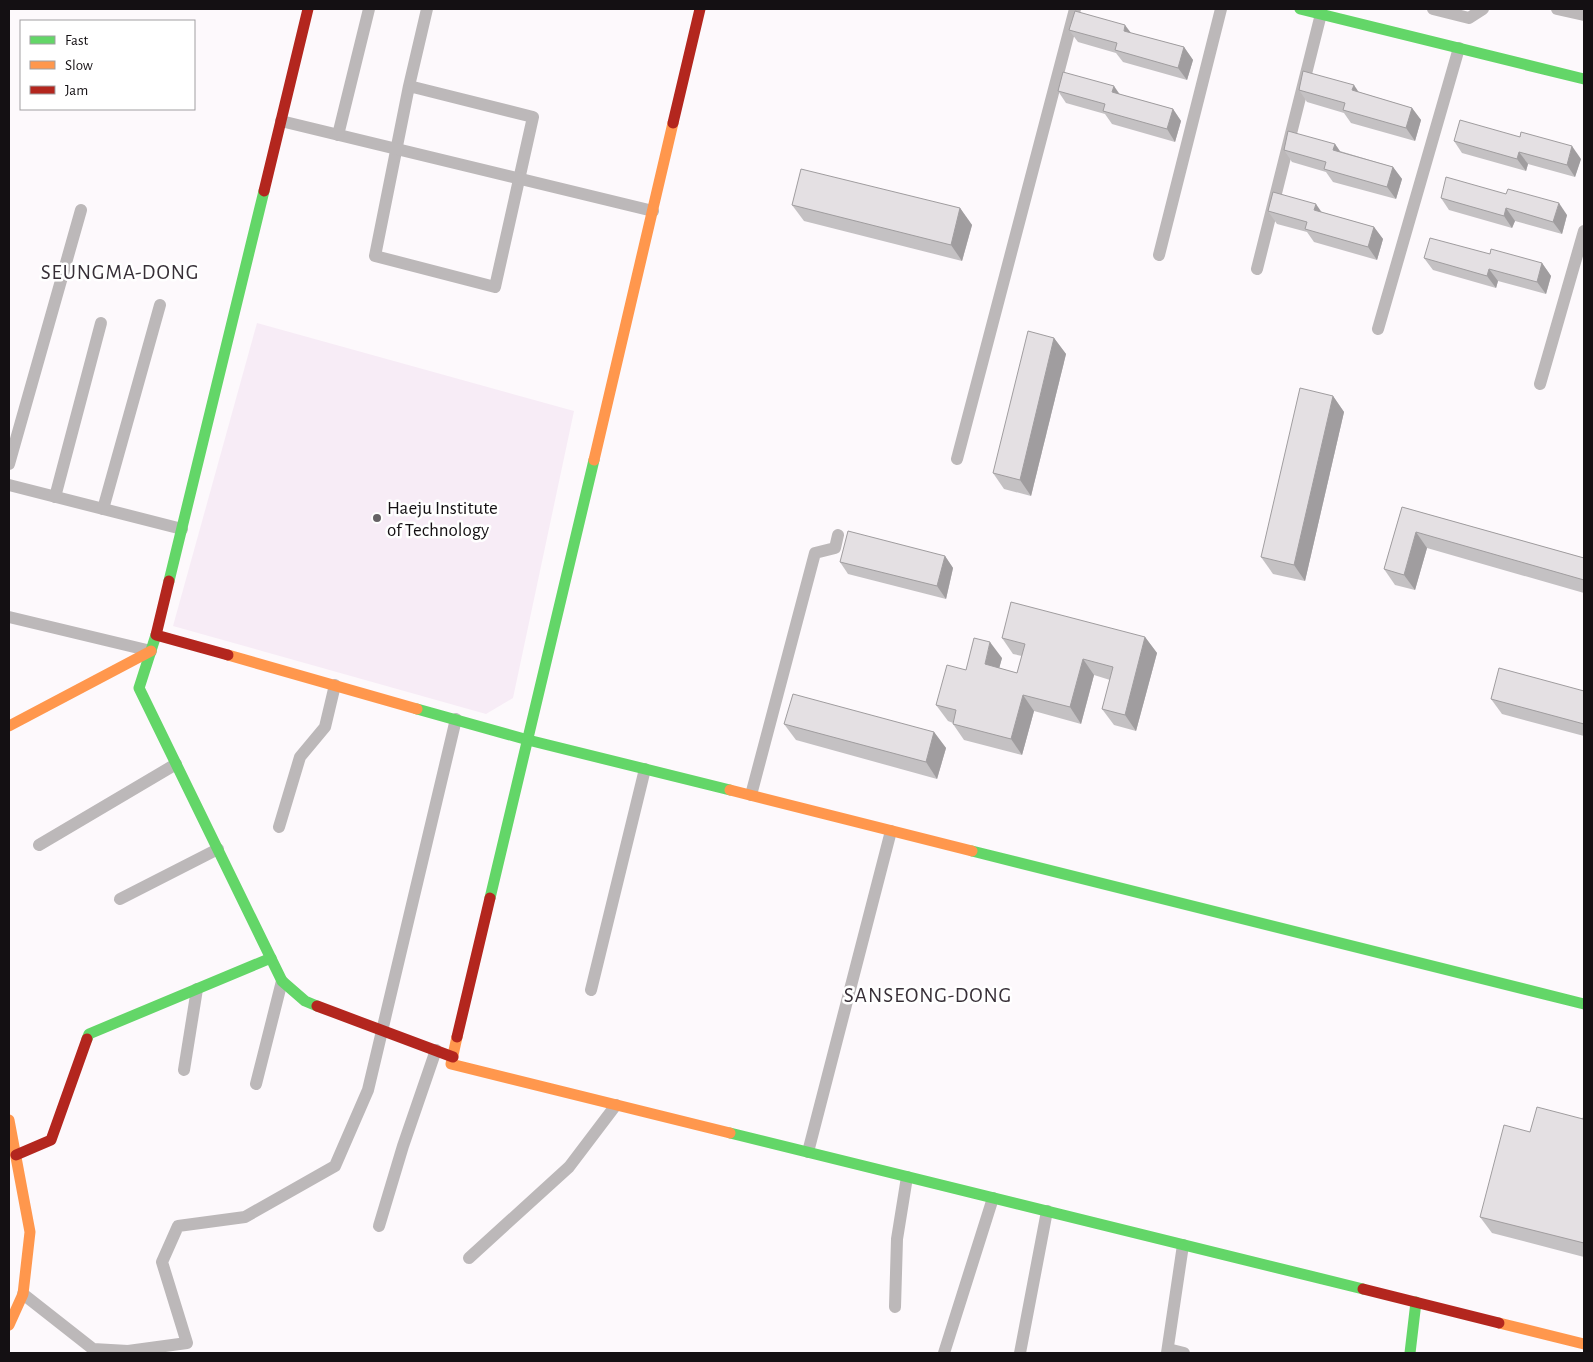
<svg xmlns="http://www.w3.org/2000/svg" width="1593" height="1362" viewBox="0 0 1593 1362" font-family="'Alegreya Sans',sans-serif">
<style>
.built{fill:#f7ecf6}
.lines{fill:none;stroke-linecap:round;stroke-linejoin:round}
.street{stroke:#bcb8b9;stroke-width:12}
.fast{stroke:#63d668;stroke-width:11}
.slow{stroke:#ff974d;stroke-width:11}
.jam{stroke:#b3261e;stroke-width:11}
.wall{fill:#c4c1c3}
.shaded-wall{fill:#a09d9f}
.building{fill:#e4e0e3;stroke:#a09d9f}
.poi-dot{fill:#666265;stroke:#fff;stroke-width:2}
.labels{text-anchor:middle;stroke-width:5;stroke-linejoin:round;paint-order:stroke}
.poi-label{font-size:19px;fill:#141013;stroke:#fff;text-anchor:start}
.quarter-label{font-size:21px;letter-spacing:1px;fill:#372f37;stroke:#fff}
</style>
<rect width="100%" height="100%" fill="#fdf9fc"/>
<!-- built -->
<path class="built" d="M257,323L574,411L513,698L486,714L173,626Z"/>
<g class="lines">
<!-- street -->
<g class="street">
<path d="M1433,9L1469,18L1483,9"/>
<path d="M1557,9L1584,15"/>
<path d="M409,86L375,256L495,287L533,117L409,86L427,9"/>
<path d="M281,121L653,211"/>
<path d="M338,135L369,9"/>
<path d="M1159,255L1221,9"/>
<path d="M1257,269L1321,14"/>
<path d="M1378,329L1459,48"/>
<path d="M1540,384L1584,231"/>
<path d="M957,459L1075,9"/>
<path d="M9,464L81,210"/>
<path d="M9,485L182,529"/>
<path d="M55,497L101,323"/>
<path d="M103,509L160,305"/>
<path d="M9,617L151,651"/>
<path d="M751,795L815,553L835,548L838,535"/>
<path d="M279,827L300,757L325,727L335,685"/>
<path d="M39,845L176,764"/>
<path d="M120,899L218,849"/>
<path d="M591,990L645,769"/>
<path d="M184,1070L197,989"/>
<path d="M256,1084L282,981"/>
<path d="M808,1152L891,831"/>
<path d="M379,1226L403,1146L436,1050"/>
<path d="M469,1258L569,1167L616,1105"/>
<path d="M23,1294L93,1349L128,1351L187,1343L162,1262L178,1226L245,1217L335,1166L368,1090L456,719"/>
<path d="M895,1307L897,1239L907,1177"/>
<path d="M1168,1349L1184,1353"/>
<path d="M944,1353L993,1198"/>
<path d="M1020,1353L1047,1211"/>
<path d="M1167,1353L1183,1245"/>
</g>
<!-- fast -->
<g class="fast">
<path d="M1300,9L1584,79"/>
<path d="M169,581L264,191"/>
<path d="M156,635L139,688L282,981L305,1001L317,1006"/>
<path d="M417,709L528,740L730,790"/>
<path d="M972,851L1584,1004"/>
<path d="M490,898L594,460"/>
<path d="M87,1039L89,1034L271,958"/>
<path d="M730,1133L1363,1289"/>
<path d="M1410,1353L1416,1302"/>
</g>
<!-- slow -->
<g class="slow">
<path d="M594,460L673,123"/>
<path d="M228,655L417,709"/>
<path d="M9,726L151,651"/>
<path d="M730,790L972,851"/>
<path d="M457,1037L451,1064L730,1133"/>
<path d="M9,1120L30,1232L23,1294L9,1325"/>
<path d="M1499,1323L1584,1344"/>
</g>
<!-- jam -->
<g class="jam">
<path d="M673,123L700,9"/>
<path d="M264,191L308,9"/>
<path d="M169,581L156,635L228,655"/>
<path d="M317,1006L453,1057"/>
<path d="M457,1037L490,898"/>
<path d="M16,1155L51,1140L87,1039"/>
<path d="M1363,1289L1499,1323"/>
</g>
</g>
<!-- wall -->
<g class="wall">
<path d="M1069,30L1131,33L1184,47L1193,60L1187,80L1123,62L1116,53L1078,42Z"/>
<path d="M1299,90L1359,92L1412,108L1421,120L1415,141L1351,123L1344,113L1307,102Z"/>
<path d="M1058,91L1119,94L1173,109L1181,121L1175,142L1112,124L1105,114L1066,103Z"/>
<path d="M1454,141L1581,159L1575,177L1528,164L1526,171L1462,153Z"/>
<path d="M1335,144L1340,151L1393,167L1402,179L1396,199L1333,182L1326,172L1292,162L1284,150Z"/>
<path d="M1441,198L1567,215L1562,234L1515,221L1512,228L1449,210Z"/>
<path d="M792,205L960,208L972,225L962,261L804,221Z"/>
<path d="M1268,211L1321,212L1374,227L1383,239L1377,260L1314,242L1307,232L1277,224Z"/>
<path d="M1490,254L1542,263L1551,276L1546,294L1498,281L1496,288L1433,270L1424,258Z"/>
<path d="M1054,338L1066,354L1031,496L1004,489L993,473Z"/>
<path d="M1333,396L1344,412L1305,581L1273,574L1261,557Z"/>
<path d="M1402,507L1584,558V593L1427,548L1415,590L1395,585L1384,569Z"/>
<path d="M945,556L953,568L946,599L848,574L840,562Z"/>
<path d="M1145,637L1157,653L1136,731L1114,725L1102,709L1110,680L1094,675L1081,724L1034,711L1022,755L964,740L953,724V723L948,721L936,705L966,670L1002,658L999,668L1017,673L1022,656L1013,654L1002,638Z"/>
<path d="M1584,691V736L1502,714L1491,699Z"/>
<path d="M784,724L934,732L946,748L937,779L796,740Z"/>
<path d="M1584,1115V1257L1492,1233L1480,1217L1530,1132L1583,1119Z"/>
</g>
<!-- shaded-wall -->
<g class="shaded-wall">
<path d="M1125,25L1134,37L1124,31Z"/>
<path d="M1184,47L1193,60L1187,80L1178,68Z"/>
<path d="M1354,85L1362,97L1352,90Z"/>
<path d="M1114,86L1123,99L1112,92Z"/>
<path d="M1412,108L1421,120L1415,141L1406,128Z"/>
<path d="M1173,109L1181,121L1175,142L1167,129Z"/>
<path d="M1335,144L1343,156L1333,150Z"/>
<path d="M1572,146L1581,159L1575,177L1567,165Z"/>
<path d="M1519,152L1528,164L1526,171L1517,159Z"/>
<path d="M1393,167L1402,179L1396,199L1387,187Z"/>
<path d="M1559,203L1567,215L1562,234L1553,222Z"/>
<path d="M1316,204L1325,217L1314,210Z"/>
<path d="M960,208L972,225L962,261L951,245Z"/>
<path d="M1506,208L1515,221L1512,228L1504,216Z"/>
<path d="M1374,227L1383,239L1377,260L1368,247Z"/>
<path d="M1542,263L1551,276L1546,294L1537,282Z"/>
<path d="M1489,269L1498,281L1496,288L1487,276Z"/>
<path d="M1054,338L1066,354L1031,496L1020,480Z"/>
<path d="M1333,396L1344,412L1305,581L1294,565Z"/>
<path d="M1416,532L1427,548L1415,590L1404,575Z"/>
<path d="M945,556L953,568L946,599L937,586Z"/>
<path d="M1145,637L1157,653L1136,731L1125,715Z"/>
<path d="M990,642L1002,658L996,680L985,664Z"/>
<path d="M1083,659L1094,675L1081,724L1070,707Z"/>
<path d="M1023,695L1034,711L1022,755L1011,739Z"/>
<path d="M934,732L946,748L937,779L926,762Z"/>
</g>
<!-- building -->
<g class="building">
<path d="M1075,11L1125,25L1124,31L1184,47L1178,68L1115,50L1117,43L1069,30Z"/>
<path d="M1303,71L1354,85L1352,90L1412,108L1406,128L1343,110L1345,103L1299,90Z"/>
<path d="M1063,72L1114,86L1112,92L1173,109L1167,129L1103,111L1105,104L1058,91Z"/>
<path d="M1460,120L1520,137L1521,132L1572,146L1567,165L1519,152L1517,159L1454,141Z"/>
<path d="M1288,131L1335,144L1333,150L1393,167L1387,187L1324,169L1326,162L1284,150Z"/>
<path d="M801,169L960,208L951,245L792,205Z"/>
<path d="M1446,177L1506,194L1508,189L1559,203L1553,222L1506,208L1504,216L1441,198Z"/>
<path d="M1273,192L1316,204L1314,210L1374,227L1368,247L1305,229L1307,222L1268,211Z"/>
<path d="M1430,238L1490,254L1491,249L1542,263L1537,282L1489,269L1487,276L1424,258Z"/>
<path d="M1028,331L1054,338L1020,480L993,473Z"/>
<path d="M1300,388L1333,396L1294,565L1261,557Z"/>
<path d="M1402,507L1584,558V580L1416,532L1404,575L1384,569Z"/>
<path d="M848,531L945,556L937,586L840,562Z"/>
<path d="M1011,602L1145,637L1125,715L1102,709L1113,667L1083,659L1070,707L1023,695L1011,739L953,724L956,710L936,705L947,665L966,670L974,638L990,642L985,664L1017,673L1025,644L1002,638Z"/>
<path d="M1499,668L1584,691V724L1491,699Z"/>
<path d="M793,694L934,732L926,762L784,724Z"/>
<path d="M1537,1107L1583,1119L1584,1115V1243L1480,1217L1504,1125L1530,1132Z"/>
</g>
<!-- markers -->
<circle class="poi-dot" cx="377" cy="518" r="5"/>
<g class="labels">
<!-- poi labels -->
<g class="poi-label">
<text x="387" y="514">Haeju Institute<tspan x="387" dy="22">of Technology</tspan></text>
</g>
<!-- quarter labels -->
<g class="quarter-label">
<text x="120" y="279">SEUNGMA-DONG</text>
<text x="928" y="1002">SANSEONG-DONG</text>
</g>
</g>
<!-- border -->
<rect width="1593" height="1362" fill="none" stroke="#141013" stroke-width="20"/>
<!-- legend -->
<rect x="20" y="20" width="175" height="90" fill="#ffffff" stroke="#a19fa1"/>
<rect x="30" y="36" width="25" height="8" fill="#63d668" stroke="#a19fa1"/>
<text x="65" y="45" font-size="15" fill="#141013">Fast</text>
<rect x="30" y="61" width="25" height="8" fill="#ff974d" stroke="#a19fa1"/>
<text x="65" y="70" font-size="15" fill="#141013">Slow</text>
<rect x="30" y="86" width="25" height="8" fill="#b3261e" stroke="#a19fa1"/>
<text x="65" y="95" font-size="15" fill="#141013">Jam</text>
</svg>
